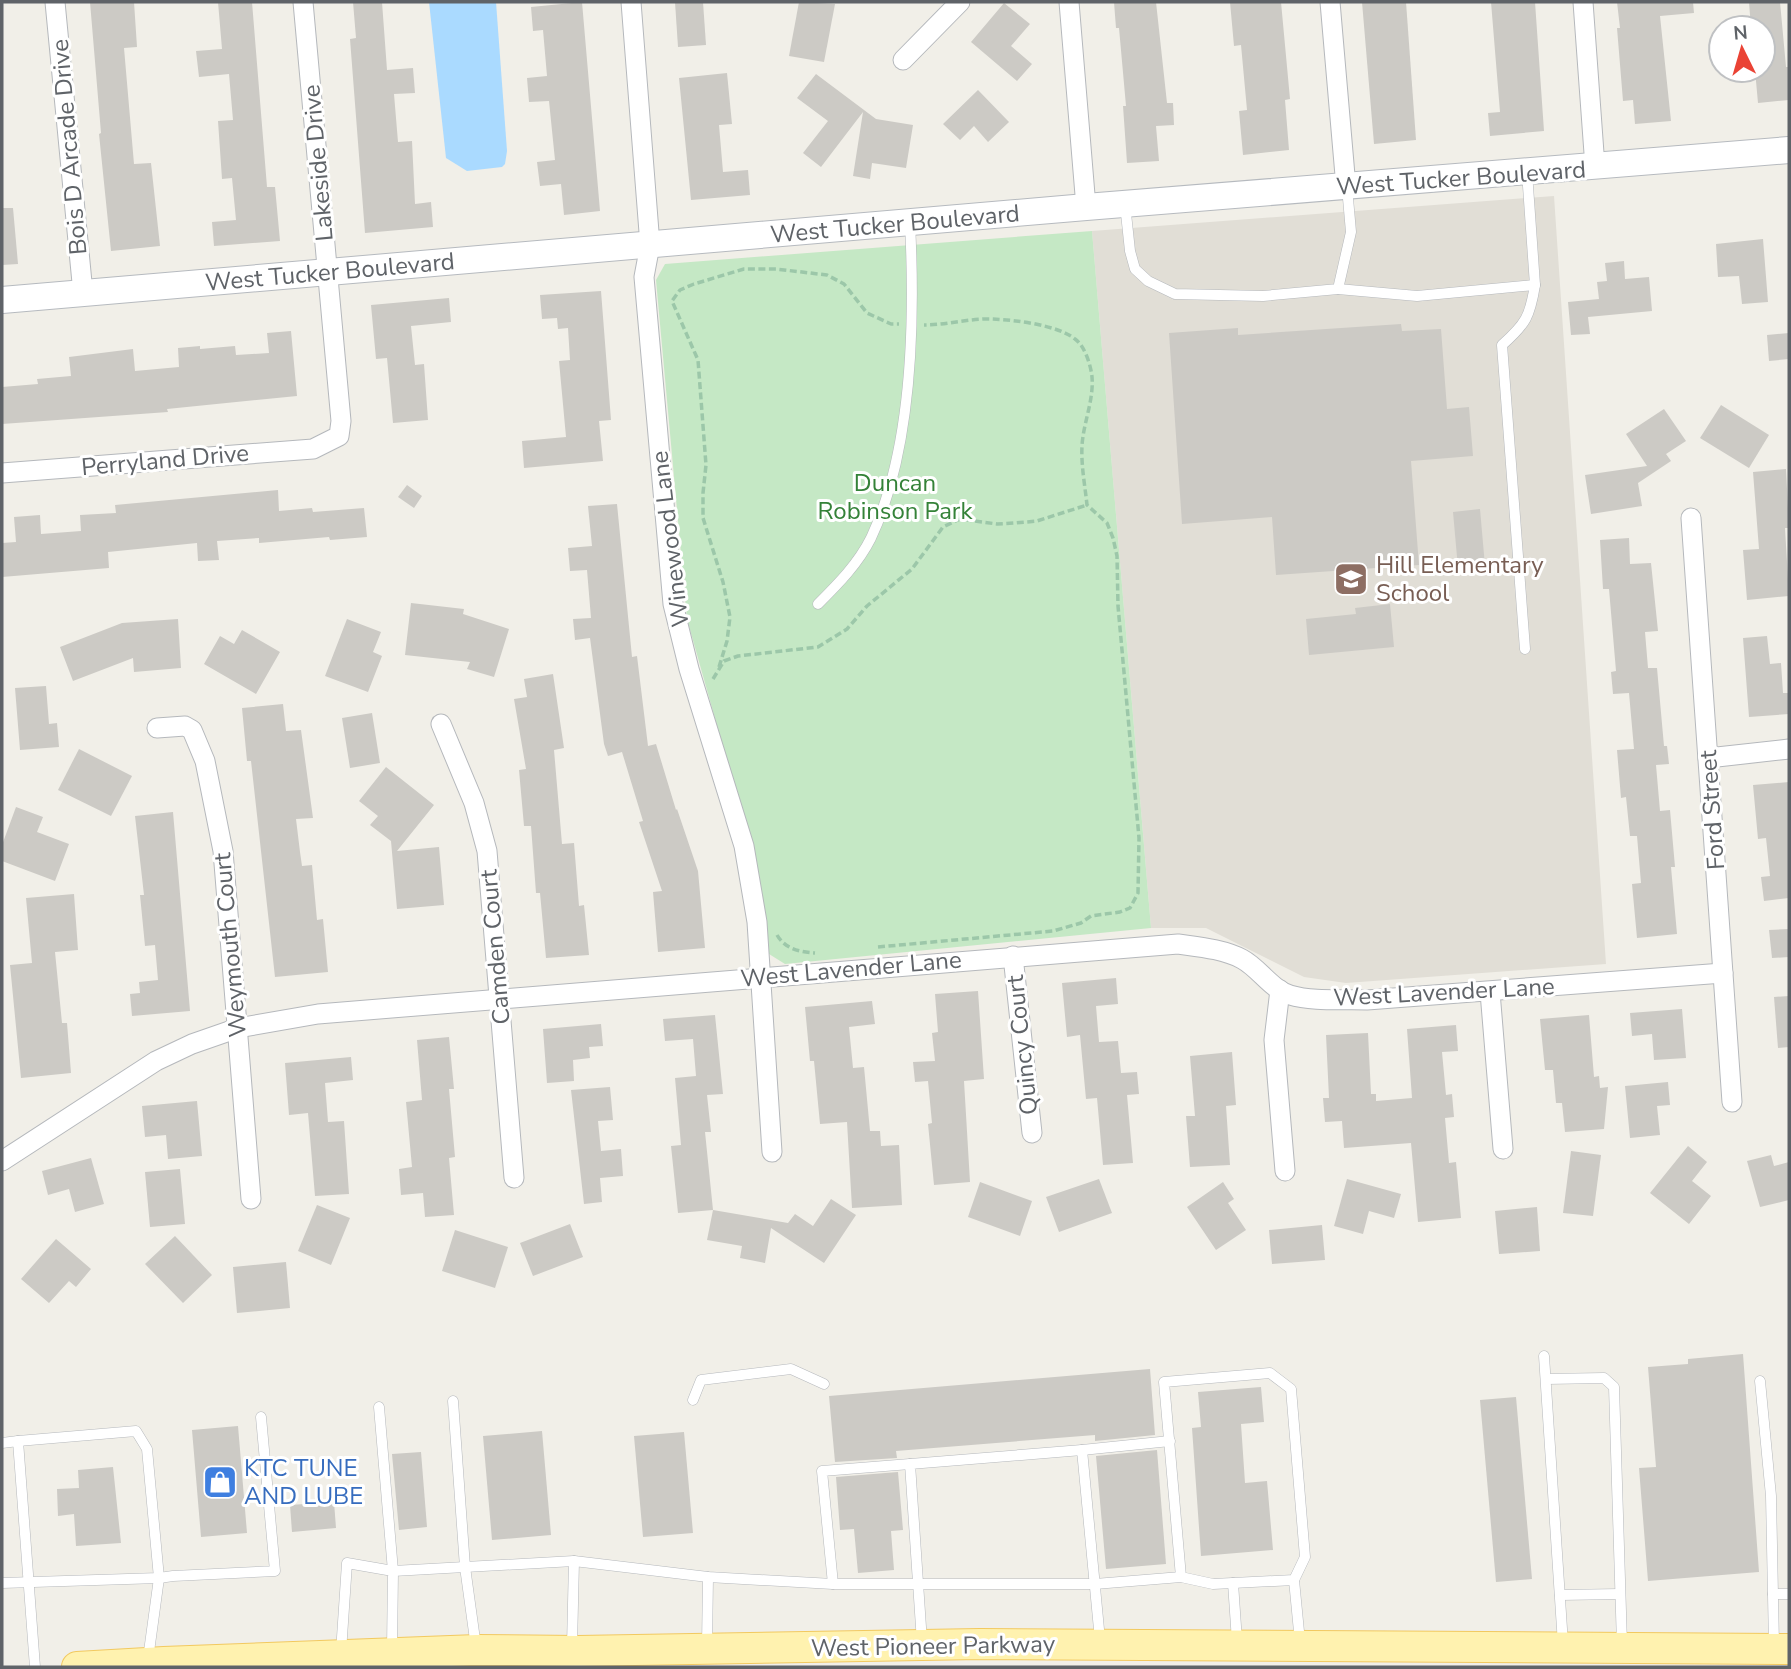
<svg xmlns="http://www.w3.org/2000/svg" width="1791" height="1669" viewBox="0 0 1791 1669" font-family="'Nunito Sans',sans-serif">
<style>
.education{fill:#e1ded6}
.green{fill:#c5e8c5}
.water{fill:#aadaff}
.building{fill:#cccac5}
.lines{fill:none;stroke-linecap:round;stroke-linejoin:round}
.lane-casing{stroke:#b5b8bc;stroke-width:11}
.street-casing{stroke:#b5b8bc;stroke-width:21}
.secondary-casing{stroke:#b6babf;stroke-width:28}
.primary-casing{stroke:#f2c960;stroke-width:32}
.path{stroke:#9cc7a9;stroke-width:3.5;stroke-dasharray:7 3.5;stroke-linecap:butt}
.lane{stroke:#fff;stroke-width:10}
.street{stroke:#fff;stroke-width:19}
.secondary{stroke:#fff;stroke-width:26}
.primary{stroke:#fff2af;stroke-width:30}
.labels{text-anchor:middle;stroke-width:6;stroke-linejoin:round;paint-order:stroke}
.street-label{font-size:24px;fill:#5f6368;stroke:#fff}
.park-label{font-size:24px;fill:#348238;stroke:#fff}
.education-label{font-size:24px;fill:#785e54;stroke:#fff;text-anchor:start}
.shop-label{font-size:24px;fill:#366cbe;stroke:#fff;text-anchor:start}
</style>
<rect width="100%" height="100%" fill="#f1efe8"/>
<!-- education -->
<path class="education" d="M1554,196L1606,964L1346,983L1304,977L1206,928H1151L1092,231Z"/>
<!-- green -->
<path class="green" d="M1092,231L1151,928L785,964L769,954L768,938L741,811L687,619L656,280L665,264Z"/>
<!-- water -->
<path class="water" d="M429,2H496L507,151L505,164L502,167L467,171L446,158Z"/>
<!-- building -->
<g class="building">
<path d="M90,2H134L137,47L124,48L134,164L151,163L160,246L111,251L99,134L101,133Z"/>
<path d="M218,2H252L267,187H275L280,241L214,246L212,222L236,220L232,178L222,179L218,121L233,120L229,74L199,77L196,51L222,49Z"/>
<path d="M353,2H382L387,70L413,68L415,93L394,94L398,142L412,141L415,204L431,202L433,227L365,233L350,39L356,38Z"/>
<path d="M582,2L600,211L564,215L561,184L540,186L537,162L555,160L549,101L529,102L527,78L547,76L543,30L533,31L531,7Z"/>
<path d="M675,2H703L706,45L678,47Z"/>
<path d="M799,2L835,4L824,62L789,56Z"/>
<path d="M1114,2H1156L1167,103H1173L1174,125L1156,126L1159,161L1127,163L1123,106H1126L1119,28H1116Z"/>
<path d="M1230,2H1281L1290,99L1285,100L1289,150L1243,155L1239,111L1247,110L1241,45L1234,46Z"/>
<path d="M1362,2H1406L1416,140L1374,144Z"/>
<path d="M1491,2H1535L1544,131L1490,136L1488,113L1500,112Z"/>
<path d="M1617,2H1693L1694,13L1660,16L1671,121L1635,124L1633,100L1623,101L1617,28H1620Z"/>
<path d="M1749,2H1780L1786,67H1788L1789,100L1758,103L1755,70H1763V28H1751Z"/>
<path d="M1004,3L1030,24L1011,46L1032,64L1017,81L971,42Z"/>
<path d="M727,73L732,124L719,125L723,172L748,170L750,195L691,200L679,78Z"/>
<path d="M816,74L876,119L913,125L906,168L872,163L870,179L853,176L863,112L821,167L803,153L828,121L797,98Z"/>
<path d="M978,90L1009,122L988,142L974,126L960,140L943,124Z"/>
<path d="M2,208H13L18,264L2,265Z"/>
<path d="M1763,239L1768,302L1742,304L1739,276L1718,277L1716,244Z"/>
<path d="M1624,261L1625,279L1649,277L1652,311L1588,317L1590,334L1571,335L1568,302L1599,299L1597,282L1607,281L1605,263Z"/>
<path d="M601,291L611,420L599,421L603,461L524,468L522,441L566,437L559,361L570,360L568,328L558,329L557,318L542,319L540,295Z"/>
<path d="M449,298L451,322L411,326L415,365L424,364L428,420L393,423L387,358L376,359L371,305Z"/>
<path d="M1401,324L1402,331L1441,329L1447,409L1469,407L1473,456L1411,461L1419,565L1276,575L1272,517L1182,524L1169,333L1238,328V335Z"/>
<path d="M291,331L297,396L167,409L168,412L2,424V387L38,384L37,379L71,376L69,357L133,349L135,371L179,367L178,348L200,346V349L235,346L236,355L269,353L267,333Z"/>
<path d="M1789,333V359L1769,361L1767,335Z"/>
<path d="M1721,405L1769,435L1749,468L1700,438Z"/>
<path d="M1664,409L1686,441L1666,454L1671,461L1638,483L1642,506L1591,514L1585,475L1647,466L1626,434Z"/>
<path d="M1786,469L1789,528H1785L1789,596L1747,600L1743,550L1759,549L1753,472Z"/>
<path d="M407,485L422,496L414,508L398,497Z"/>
<path d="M278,490L279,511L312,508L313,512L364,508L367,537L330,540L329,537L259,543V538L217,541L219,560L198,561L197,543L108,552L109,568L2,577V543L16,542L14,517L40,515L41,534L81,531L80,515L116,513L115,505Z"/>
<path d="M617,504L632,657L637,656L648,746L656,744L676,810L677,809L698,871L705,948L658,952L653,892L662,891L639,822L643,821L622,752L608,756L604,744L590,638L575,640L573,619L591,618L587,570L570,571L568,548L592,546L588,506Z"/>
<path d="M1480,509L1485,566L1458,568L1453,512Z"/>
<path d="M1629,538L1630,564L1651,563L1658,631L1645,632L1648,668H1657L1664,746H1667L1669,764L1656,765L1660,811L1670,810L1675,867H1671L1677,934L1637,938L1632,884L1641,883L1637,836H1630L1626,797L1621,798L1617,750L1634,749L1629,693L1613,694L1611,672L1616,671L1609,589H1603L1600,540Z"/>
<path d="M411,603L464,609L463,614L509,629L494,677L467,669L470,662L405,655Z"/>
<path d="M1390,604L1394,647L1309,655L1306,619L1356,614L1355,608Z"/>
<path d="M178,619L181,668L134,672L133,658L73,681L60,647L122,623Z"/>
<path d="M347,619L381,632L373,652L382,656L368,692L325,676Z"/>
<path d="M242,630L280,652L256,694L204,664L220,636L234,644Z"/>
<path d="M1767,636L1770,664L1781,663L1783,693H1789V714L1749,717L1743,638Z"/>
<path d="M553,674L564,748L554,750L562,844L574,843L579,906L584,905L589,955L546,958L540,893H536L531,826H524L519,770L526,769L514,699L527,697L524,679Z"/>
<path d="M46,686L49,724L57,723L59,747L20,750L15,688Z"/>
<path d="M283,704L286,731L301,730L313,818L296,819L300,852L302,866L312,865L317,920L323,919L328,972L275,977L251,761H247L242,708Z"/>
<path d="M372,713L380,763L350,768L342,718Z"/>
<path d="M79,749L132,776L111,816L58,790Z"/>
<path d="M386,767L434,805L397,851L439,847L444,905L397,909L391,841L370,825L378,816L359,801Z"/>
<path d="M1789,782V898L1764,901L1761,877L1770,876L1766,838L1758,839L1753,785Z"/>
<path d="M16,807L43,817L37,832L69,844L55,881L2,861V845Z"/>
<path d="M173,812L190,1011L132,1016L130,994L140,993L139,982L158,980L155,945L145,946L140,895H144L135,816Z"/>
<path d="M74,894L78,950L55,952L62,1023H67L71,1073L21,1078L10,965L32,963L26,898Z"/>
<path d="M1789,929V957L1772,958L1769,930Z"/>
<path d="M1116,978L1118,1004L1096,1006L1099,1042L1118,1041L1121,1073L1137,1072L1139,1094L1127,1095L1133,1163L1103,1165L1097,1098L1086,1099L1080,1035L1067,1037L1062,983Z"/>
<path d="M978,991L984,1079L964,1081L970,1182L934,1185L928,1124L932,1123L928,1081L915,1082L913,1062L935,1061L932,1033L938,1032L935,994Z"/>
<path d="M1789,996V1047L1778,1048L1774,997Z"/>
<path d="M872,1001L875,1024L849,1027L853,1068L864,1067L870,1131H880L881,1146L899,1145L902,1205L852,1208L847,1122L820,1124L814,1061H810L805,1007Z"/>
<path d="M1682,1009L1686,1058L1654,1060L1652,1034L1632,1036L1630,1013Z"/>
<path d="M715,1015L723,1094L707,1095L711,1132H705L713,1210L678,1213L671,1146L681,1145L675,1078L696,1076L693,1039L665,1041L663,1019Z"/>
<path d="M1589,1015L1594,1077L1599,1076L1600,1088L1608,1087L1604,1129L1565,1132L1562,1103H1556L1553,1070H1545L1540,1019Z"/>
<path d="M601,1024L603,1046L589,1047L590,1058L573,1060L574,1081L547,1083L543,1029Z"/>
<path d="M1456,1025L1458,1051L1442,1052L1446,1095L1452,1094L1454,1117L1445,1118L1449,1163L1456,1162L1461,1218L1418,1222L1411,1143L1344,1148L1342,1121L1325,1122L1323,1098H1329L1326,1035L1368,1033L1371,1094H1376V1101L1412,1098L1407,1029Z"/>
<path d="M449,1037L454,1089H449L455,1157L449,1158L454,1215L425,1217L423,1193L401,1195L399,1169L412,1167L406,1102L422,1100L417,1040Z"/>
<path d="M1232,1052L1236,1105L1226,1106L1230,1165L1190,1167L1186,1116H1195L1190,1056Z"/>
<path d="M351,1057L353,1080L325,1083L328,1122L344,1121L349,1194L315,1196L308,1113L289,1115L285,1063Z"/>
<path d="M1668,1082L1670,1105L1657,1106L1660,1135L1630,1138L1625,1086Z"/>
<path d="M610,1087L613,1120L598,1121L601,1151L621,1149L623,1176L600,1178L602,1202L584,1204L571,1090Z"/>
<path d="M197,1101L202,1156L168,1159L166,1135L145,1137L142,1106Z"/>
<path d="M1688,1146L1707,1162L1692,1181L1711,1196L1689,1224L1650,1193Z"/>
<path d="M1571,1151L1601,1155L1593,1216L1563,1213Z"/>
<path d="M1771,1155L1774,1166L1789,1162V1200L1760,1207L1747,1161Z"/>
<path d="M91,1158L104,1204L75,1212L69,1189L48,1195L42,1171Z"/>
<path d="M180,1169L185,1224L150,1227L145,1172Z"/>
<path d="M1099,1179L1112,1213L1059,1232L1046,1197Z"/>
<path d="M1347,1179L1401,1194L1394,1218L1369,1211L1363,1234L1334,1226Z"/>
<path d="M980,1182L1032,1201L1020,1236L968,1217Z"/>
<path d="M1223,1182L1234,1199L1228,1203L1246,1230L1216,1250L1187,1207Z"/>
<path d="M831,1199L856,1215L824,1263L771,1228L765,1263L740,1258L742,1246L707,1240L713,1210L788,1223L795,1214L813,1226Z"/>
<path d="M317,1205L350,1218L331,1265L298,1251Z"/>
<path d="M1537,1207L1540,1251L1499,1254L1495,1211Z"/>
<path d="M570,1224L583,1257L533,1276L520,1243Z"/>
<path d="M1322,1225L1325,1260L1272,1264L1269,1230Z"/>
<path d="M455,1230L508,1247L495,1288L442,1271Z"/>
<path d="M175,1236L212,1275L183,1303L145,1264Z"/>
<path d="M56,1239L91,1269L76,1287L69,1281L49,1303L21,1279Z"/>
<path d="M286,1262L290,1308L237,1313L233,1267Z"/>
<path d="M1743,1354L1759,1572L1648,1581L1639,1468L1656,1467L1648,1367L1688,1364V1359Z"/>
<path d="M1150,1369L1155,1435L1095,1441V1435L896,1451L897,1458L835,1462L829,1396Z"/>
<path d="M1261,1387L1264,1422L1241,1424L1245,1483L1267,1481L1273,1550L1201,1556L1192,1428L1201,1427L1198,1392Z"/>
<path d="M1516,1397L1532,1579L1496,1582L1480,1400Z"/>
<path d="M238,1426L247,1533L201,1537L192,1430Z"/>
<path d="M542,1431L551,1535L492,1540L483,1436Z"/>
<path d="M684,1432L693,1533L643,1537L634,1436Z"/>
<path d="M1157,1450L1166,1564L1106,1569L1096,1456Z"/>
<path d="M421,1452L427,1527L399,1530L392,1454Z"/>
<path d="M113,1467L121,1543L76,1546L74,1514L58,1516L57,1489L79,1488L78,1470Z"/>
<path d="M898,1472L903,1530L891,1531L894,1570L858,1573L854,1529L840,1530L836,1477Z"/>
<path d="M334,1502L336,1528L292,1532L290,1505Z"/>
</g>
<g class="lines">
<!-- lane casing -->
<g class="lane-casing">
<g id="lane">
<path d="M1125,204L1130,251L1135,269L1148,281L1175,294L1263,296L1338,289L1351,232L1347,187"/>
<path d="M1338,289L1417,296L1535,285L1527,172"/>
<path d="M818,604C838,584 858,564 871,538C913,448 915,321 910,223"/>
<path d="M1525,649L1502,345C1526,324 1530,316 1535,285"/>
<path d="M1544,1356L1563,1644"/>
<path d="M1546,1379L1604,1378L1614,1387L1622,1644"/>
<path d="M1760,1381L1771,1496L1774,1645"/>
<path d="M693,1400L701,1380L791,1369L824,1384"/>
<path d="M453,1401L465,1567L476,1647"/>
<path d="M379,1407L393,1571L574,1561L708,1577L833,1584H1095L1181,1577L1164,1382L1270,1373L1291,1389L1305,1557L1294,1580L1213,1584L1181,1577"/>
<path d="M18,1441L136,1431L147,1449L159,1578L148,1659"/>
<path d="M2,1443L18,1441L35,1667"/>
<path d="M1082,1450L1170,1441"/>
<path d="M1294,1580L1300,1642"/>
<path d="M2,1583L159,1578L173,1576L275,1571L261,1417"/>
<path d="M1233,1583L1237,1641"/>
<path d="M833,1584L822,1471L910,1464"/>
<path d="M1773,1594H1789"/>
<path d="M1560,1595L1620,1594"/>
<path d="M922,1642L910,1464L1082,1450L1100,1640"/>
<path d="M572,1646L574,1561"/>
<path d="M707,1646L708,1577"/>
<path d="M341,1652L347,1563L393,1571L392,1649"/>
</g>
</g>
<!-- street casing -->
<g class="street-casing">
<g id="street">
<path d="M55,2L83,293"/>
<path d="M631,2L650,245L644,277L673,604L689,669L744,846L757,922L772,1152"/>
<path d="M1069,2L1086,207"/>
<path d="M1330,2L1346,187"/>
<path d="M1583,2L1595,167"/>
<path d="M903,60L960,2"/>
<path d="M2,473L313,449L339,436L341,421L303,2"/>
<path d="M1691,518L1732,1102"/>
<path d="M441,724L474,803L487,851L514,1178"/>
<path d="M157,728L185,726L192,730L205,761L223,851L251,1199"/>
<path d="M1708,758L1789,749"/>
<path d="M1013,956L1032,1133"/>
<path d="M1280,990L1274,1040L1285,1171"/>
<path d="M1490,992L1503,1149"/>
<path d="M2,1161L156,1061L192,1044L238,1028L318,1014L1178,944C1199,947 1223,949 1242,959C1259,968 1271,989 1290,995C1313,1002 1343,999 1367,1000L1723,973"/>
</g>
</g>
<!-- secondary casing -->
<g class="secondary-casing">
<path id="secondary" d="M2,300L1086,207L1789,150"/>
</g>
<!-- primary casing -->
<g class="primary-casing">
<path id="primary" d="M77,1667L164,1662L477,1650L578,1651L980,1644L1789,1649"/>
</g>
<!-- path -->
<g class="path">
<path d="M719,667L727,641L730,617L723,582L703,518V493L706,465L698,360L672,301L680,290L694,284L744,269H776L827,275L844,284L867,313L891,324H899"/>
<path d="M713,679L724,661L738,656L818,647L847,629L867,606L912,569L943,527L960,519L997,524L1015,523L1037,521L1087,505"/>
<path d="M777,935C785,949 800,952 815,953"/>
<path d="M878,947L1053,931L1081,923L1091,916L1120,912L1130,908L1138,893L1139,838L1118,606L1117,556L1113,538L1107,523L1087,505C1085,486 1081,465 1082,446C1083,424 1094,400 1092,377C1091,366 1085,346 1075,339C1058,325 1015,320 993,319C970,318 947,325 924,325"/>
</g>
<!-- lane -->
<use href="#lane" class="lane"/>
<!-- street -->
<use href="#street" class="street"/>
<!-- secondary -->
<use href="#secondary" class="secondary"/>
<!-- primary -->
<use href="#primary" class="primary"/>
</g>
<!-- icons -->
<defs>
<g id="school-square" transform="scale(1.75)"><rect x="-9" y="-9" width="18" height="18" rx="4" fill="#8d6e63" stroke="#fff"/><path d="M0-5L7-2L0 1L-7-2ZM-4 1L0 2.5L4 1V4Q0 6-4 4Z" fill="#fff"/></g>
<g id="shop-square" transform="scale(1.75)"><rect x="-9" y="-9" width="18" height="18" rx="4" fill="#3f7fe0" stroke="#fff"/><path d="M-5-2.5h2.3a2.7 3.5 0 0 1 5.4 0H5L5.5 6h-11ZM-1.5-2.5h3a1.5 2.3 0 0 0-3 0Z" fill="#fff"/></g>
</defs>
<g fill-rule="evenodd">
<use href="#school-square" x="1351" y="579"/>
<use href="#shop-square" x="220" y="1482"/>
</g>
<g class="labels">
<!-- street labels -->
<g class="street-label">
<text transform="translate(69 147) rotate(-95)" y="8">Bois D Arcade Drive</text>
<text transform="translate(318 163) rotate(-95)" y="8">Lakeside Drive</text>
<text transform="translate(1461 178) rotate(-4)" y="8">West Tucker Boulevard</text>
<text transform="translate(895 224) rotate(-5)" y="8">West Tucker Boulevard</text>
<text transform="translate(330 272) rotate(-5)" y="8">West Tucker Boulevard</text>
<text transform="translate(165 460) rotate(-5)" y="8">Perryland Drive</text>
<text transform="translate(670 539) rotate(-97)" y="8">Winewood Lane</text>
<text transform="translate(1712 810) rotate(-94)" y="8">Ford Street</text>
<text transform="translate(230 945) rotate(-95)" y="8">Weymouth Court</text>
<text transform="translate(495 947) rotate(-95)" y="8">Camden Court</text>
<text transform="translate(851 969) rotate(-5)" y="8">West Lavender Lane</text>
<text transform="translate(1444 992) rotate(-3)" y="8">West Lavender Lane</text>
<text transform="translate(1022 1045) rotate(-96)" y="8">Quincy Court</text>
<text transform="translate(933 1646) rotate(-1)" y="8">West Pioneer Parkway</text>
</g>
<!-- park labels -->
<g class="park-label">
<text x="895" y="491">Duncan<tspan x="895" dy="28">Robinson Park</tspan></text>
</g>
<!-- education labels -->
<g class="education-label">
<text x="1376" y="573">Hill Elementary<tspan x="1376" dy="28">School</tspan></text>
</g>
<!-- shop labels -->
<g class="shop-label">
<text x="244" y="1476">KTC TUNE<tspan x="244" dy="28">AND LUBE</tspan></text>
</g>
</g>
<!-- border -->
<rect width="1791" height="1669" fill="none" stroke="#5f6368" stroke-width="7"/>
<!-- north arrow -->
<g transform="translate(1742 49) rotate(355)"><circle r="33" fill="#ffffff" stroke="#bfc1c3" stroke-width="2"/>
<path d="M0-5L12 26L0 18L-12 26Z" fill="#ea4335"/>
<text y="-10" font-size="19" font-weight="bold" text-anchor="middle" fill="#5f6368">N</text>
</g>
</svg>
